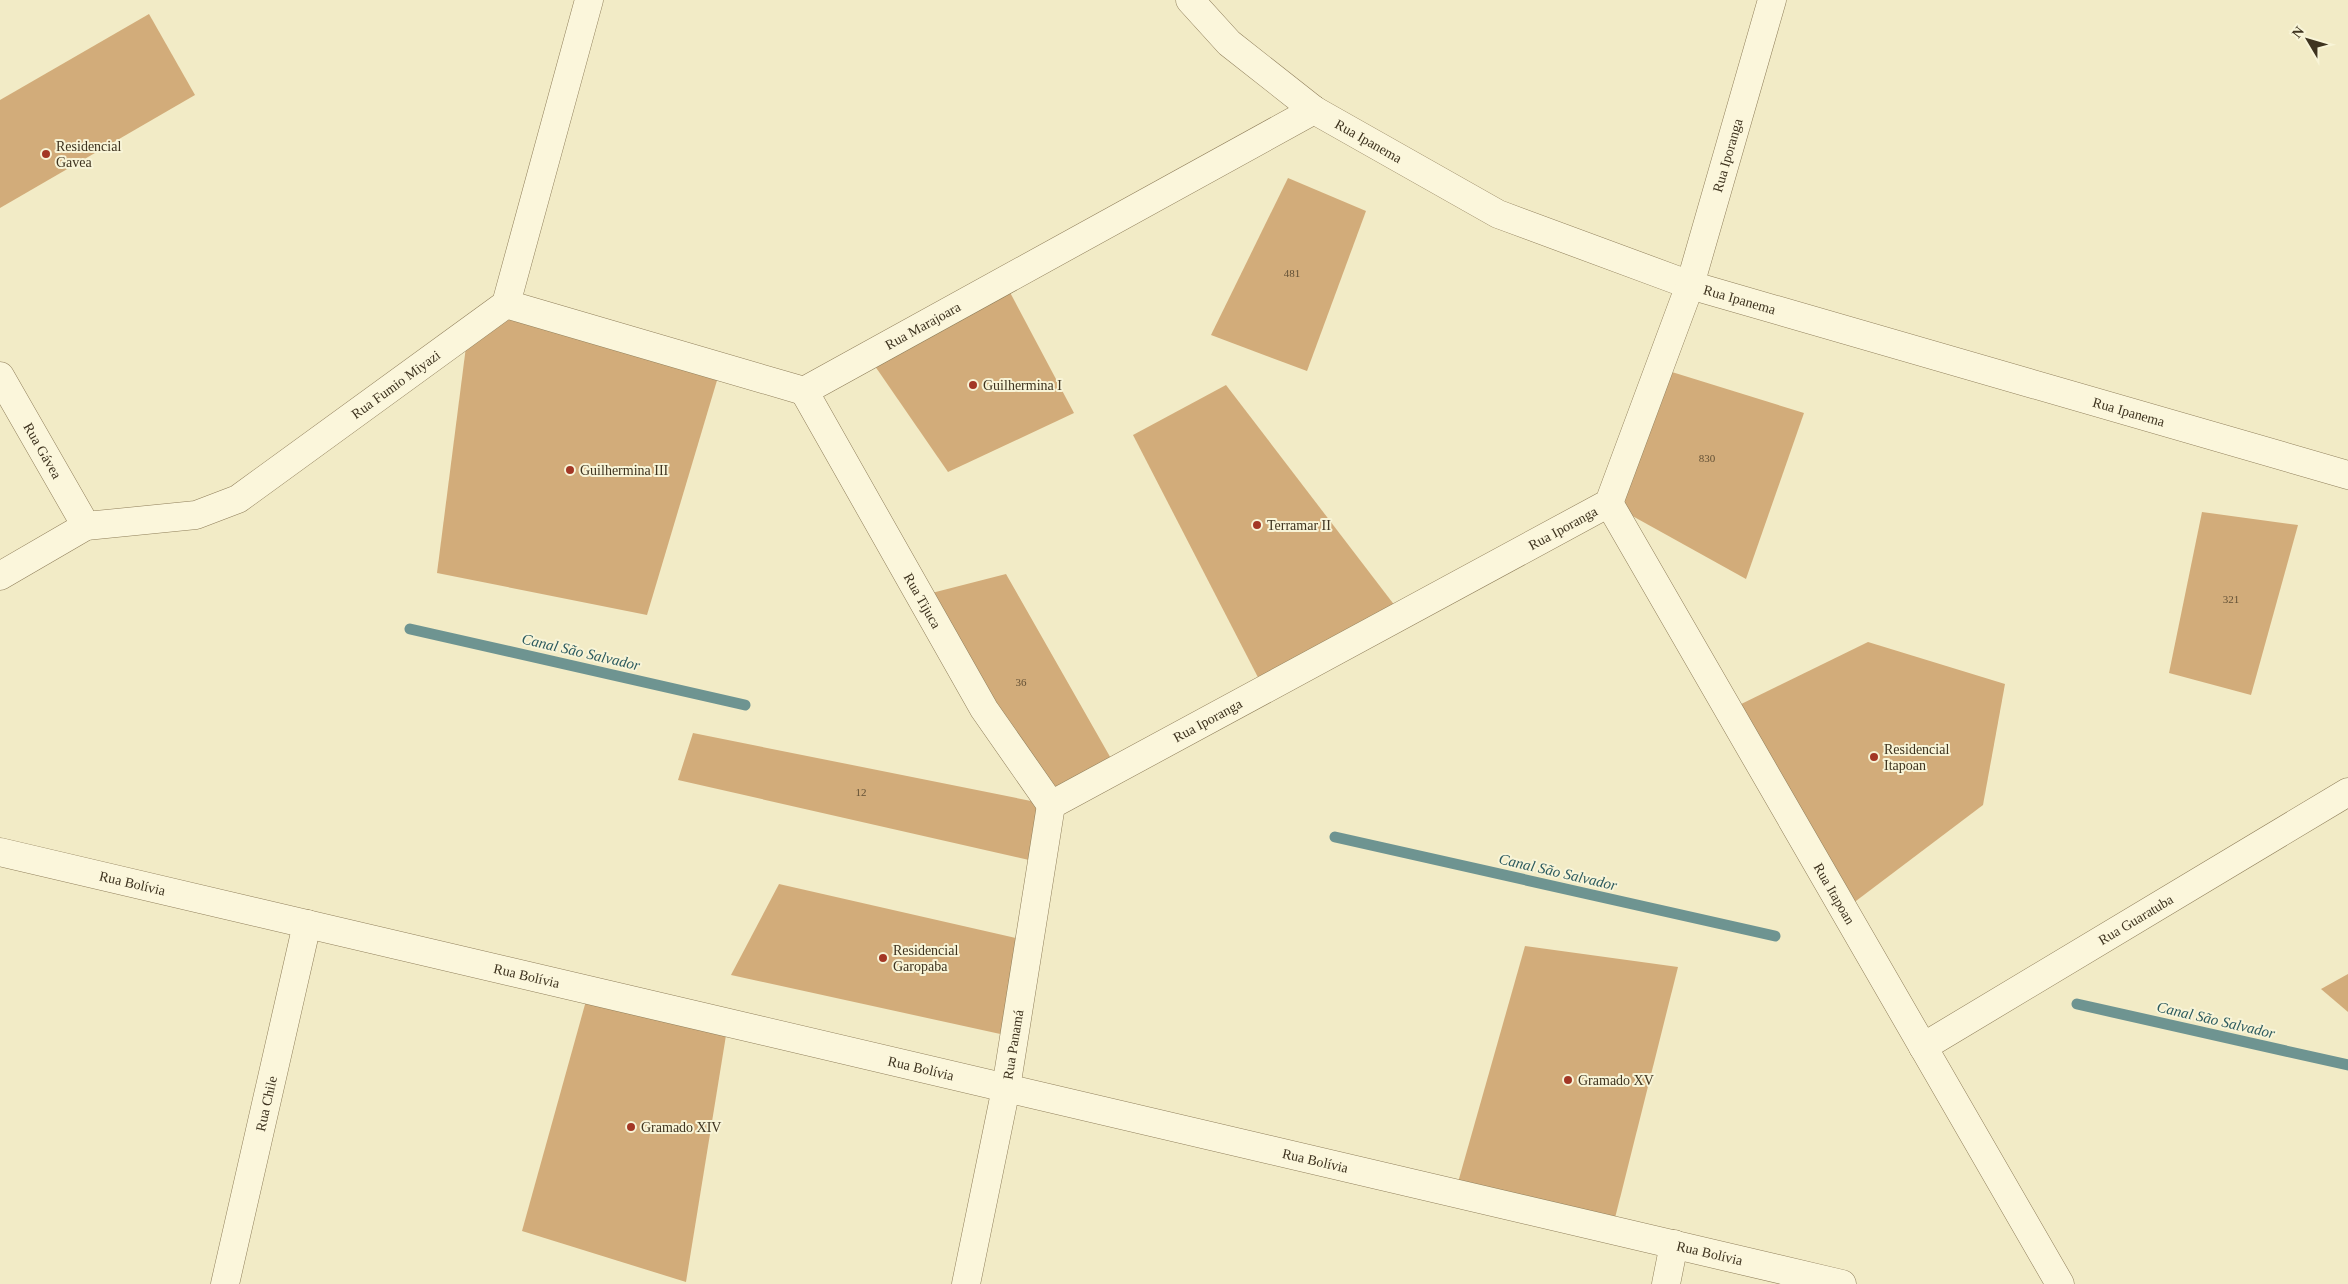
<svg xmlns="http://www.w3.org/2000/svg" width="2348" height="1284" viewBox="0 0 2348 1284" font-family="Georgia,serif">
<style>
.lines{fill:none;stroke-linecap:round;stroke-linejoin:round}
.stream{stroke:#6e9491;stroke-width:11}
.building{fill:#d2ac7a}
.minor-casing{stroke:#8f7e5a;stroke-width:29}
.minor{stroke:#fbf6db;stroke-width:28}
.poi-dot{fill:#a33725;stroke:#f8f4d7;stroke-width:2}
.labels{text-anchor:middle;stroke-width:4;stroke-linejoin:round;paint-order:stroke}
.number-label{font-size:11px;fill:#635136}
.street-label{font-size:14px;fill:#3e331f;stroke:#f8f4d7}
.poi-label{font-size:14px;fill:#3e331f;stroke:#f8f4d7;text-anchor:start}
.water-label{font-size:15px;font-style:italic;fill:#2d5b5f;stroke:#f8f4d7}
</style>
<rect width="100%" height="100%" fill="#f2ebc6"/>
<g class="lines">
<!-- stream -->
<g class="stream">
<path d="M410,629L745,705"/>
<path d="M1335,837L1775,936"/>
<path d="M2077,1004L2348,1065"/>
</g>
</g>
<!-- building -->
<g class="building">
<path d="M149,14L195,95L0,208V100Z"/>
<path d="M1288,178L1366,211L1307,371L1211,335Z"/>
<path d="M1004,281L1074,413L948,472L868,356Z"/>
<path d="M506,304L721,367L647,615L437,573L468,331Z"/>
<path d="M1659,368L1804,413L1746,579L1609,503Z"/>
<path d="M1226,385L1402,615L1264,689L1133,435Z"/>
<path d="M2202,512L2298,525L2251,695L2169,673Z"/>
<path d="M1006,574L1117,769L1051,805L1042,863L678,780L693,733L1051,805L920,596Z"/>
<path d="M1868,642L2005,684L1983,805L1844,910L1729,710Z"/>
<path d="M779,884L1029,941L1014,1037L731,975Z"/>
<path d="M1525,946L1678,967L1612,1230L1455,1193Z"/>
<path d="M2348,974V1012L2321,989Z"/>
<path d="M589,990L728,1023L686,1282L522,1231Z"/>
</g>
<g class="lines">
<!-- minor casing -->
<g class="minor-casing">
<g id="minor">
<path id="s1" d="M1190,0L1229,43L1314,110L1498,214L1690,285L2348,475"/>
<path id="s2" d="M506,304L804,391L1314,110"/>
<path id="s3" d="M0,376L86,526"/>
<path id="s4" d="M804,391L984,709L1051,805"/>
<path id="s5" d="M1609,503L2060,1284"/>
<path id="s6" d="M0,576L86,526L196,515L238,499L506,304L589,0"/>
<path id="s7" d="M1051,805L1609,503L1690,285L1772,0"/>
<path id="s8" d="M0,852L1842,1284"/>
<path id="s9" d="M1923,1047L2348,792"/>
<path id="s10" d="M225,1284L307,924"/>
<path id="s11" d="M966,1284L1006,1088L1051,805"/>
<path d="M1666,1284L1674,1244"/>
</g>
</g>
<!-- minor -->
<use href="#minor" class="minor"/>
</g>
<!-- markers -->
<g class="poi-dot">
<circle cx="46" cy="154" r="5"/>
<circle cx="973" cy="385" r="5"/>
<circle cx="570" cy="470" r="5"/>
<circle cx="1257" cy="525" r="5"/>
<circle cx="1874" cy="757" r="5"/>
<circle cx="883" cy="958" r="5"/>
<circle cx="1568" cy="1080" r="5"/>
<circle cx="631" cy="1127" r="5"/>
</g>
<g class="labels">
<!-- number labels -->
<g class="number-label">
<text x="1292" y="277">481</text>
<text x="1707" y="462">830</text>
<text x="2231" y="603">321</text>
<text x="1021" y="686">36</text>
<text x="861" y="796">12</text>
</g>
<!-- street labels -->
<g class="street-label">
<text dy="5" stroke="none"><textPath href="#s1" startOffset="229">Rua Ipanema</textPath></text>
<text dy="5" stroke="none"><textPath href="#s7" startOffset="1002">Rua Iporanga</textPath></text>
<text dy="5" stroke="none"><textPath href="#s1" startOffset="634">Rua Ipanema</textPath></text>
<text dy="5" stroke="none"><textPath href="#s2" startOffset="446">Rua Marajoara</textPath></text>
<text dy="5" stroke="none"><textPath href="#s6" startOffset="450">Rua Fumio Miyazi</textPath></text>
<text dy="5" stroke="none"><textPath href="#s1" startOffset="1039">Rua Ipanema</textPath></text>
<text dy="5" stroke="none"><textPath href="#s3" startOffset="86">Rua Gávea</textPath></text>
<text dy="5" stroke="none"><textPath href="#s7" startOffset="582">Rua Iporanga</textPath></text>
<text dy="5" stroke="none"><textPath href="#s4" startOffset="241">Rua Tijuca</textPath></text>
<text dy="5" stroke="none"><textPath href="#s7" startOffset="178">Rua Iporanga</textPath></text>
<text dy="5" stroke="none"><textPath href="#s8" startOffset="136">Rua Bolívia</textPath></text>
<text dy="5" stroke="none"><textPath href="#s5" startOffset="451">Rua Itapoan</textPath></text>
<text dy="5" stroke="none"><textPath href="#s9" startOffset="248">Rua Guaratuba</textPath></text>
<text dy="5" stroke="none"><textPath href="#s8" startOffset="541">Rua Bolívia</textPath></text>
<text dy="5" stroke="none"><textPath href="#s11" startOffset="244">Rua Panamá</textPath></text>
<text dy="5" stroke="none"><textPath href="#s8" startOffset="946">Rua Bolívia</textPath></text>
<text dy="5" stroke="none"><textPath href="#s10" startOffset="185">Rua Chile</textPath></text>
<text dy="5" stroke="none"><textPath href="#s8" startOffset="1351">Rua Bolívia</textPath></text>
<text dy="5" stroke="none"><textPath href="#s8" startOffset="1756">Rua Bolívia</textPath></text>
</g>
<!-- poi labels -->
<g class="poi-label">
<text x="56" y="151">Residencial<tspan x="56" dy="16">Gavea</tspan></text>
<text x="983" y="390">Guilhermina I</text>
<text x="580" y="475">Guilhermina III</text>
<text x="1267" y="530">Terramar II</text>
<text x="1884" y="754">Residencial<tspan x="1884" dy="16">Itapoan</tspan></text>
<text x="893" y="955">Residencial<tspan x="893" dy="16">Garopaba</tspan></text>
<text x="1578" y="1085">Gramado XV</text>
<text x="641" y="1132">Gramado XIV</text>
</g>
<!-- water labels -->
<g class="water-label">
<text transform="translate(581 652) rotate(13)" y="5">Canal São Salvador</text>
<text transform="translate(1558 872) rotate(13)" y="5">Canal São Salvador</text>
<text transform="translate(2216 1020) rotate(13)" y="5">Canal São Salvador</text>
</g>
</g>
<!-- north arrow -->
<g transform="translate(2308 40) rotate(308)" stroke="#f8f4d7" stroke-width="4" paint-order="stroke">
<path d="M0-4L9 19L0 12L-9 19Z" fill="#3e331f"/>
<text y="-8" font-size="14" font-weight="bold" text-anchor="middle" fill="#3e331f">N</text>
</g>
</svg>
